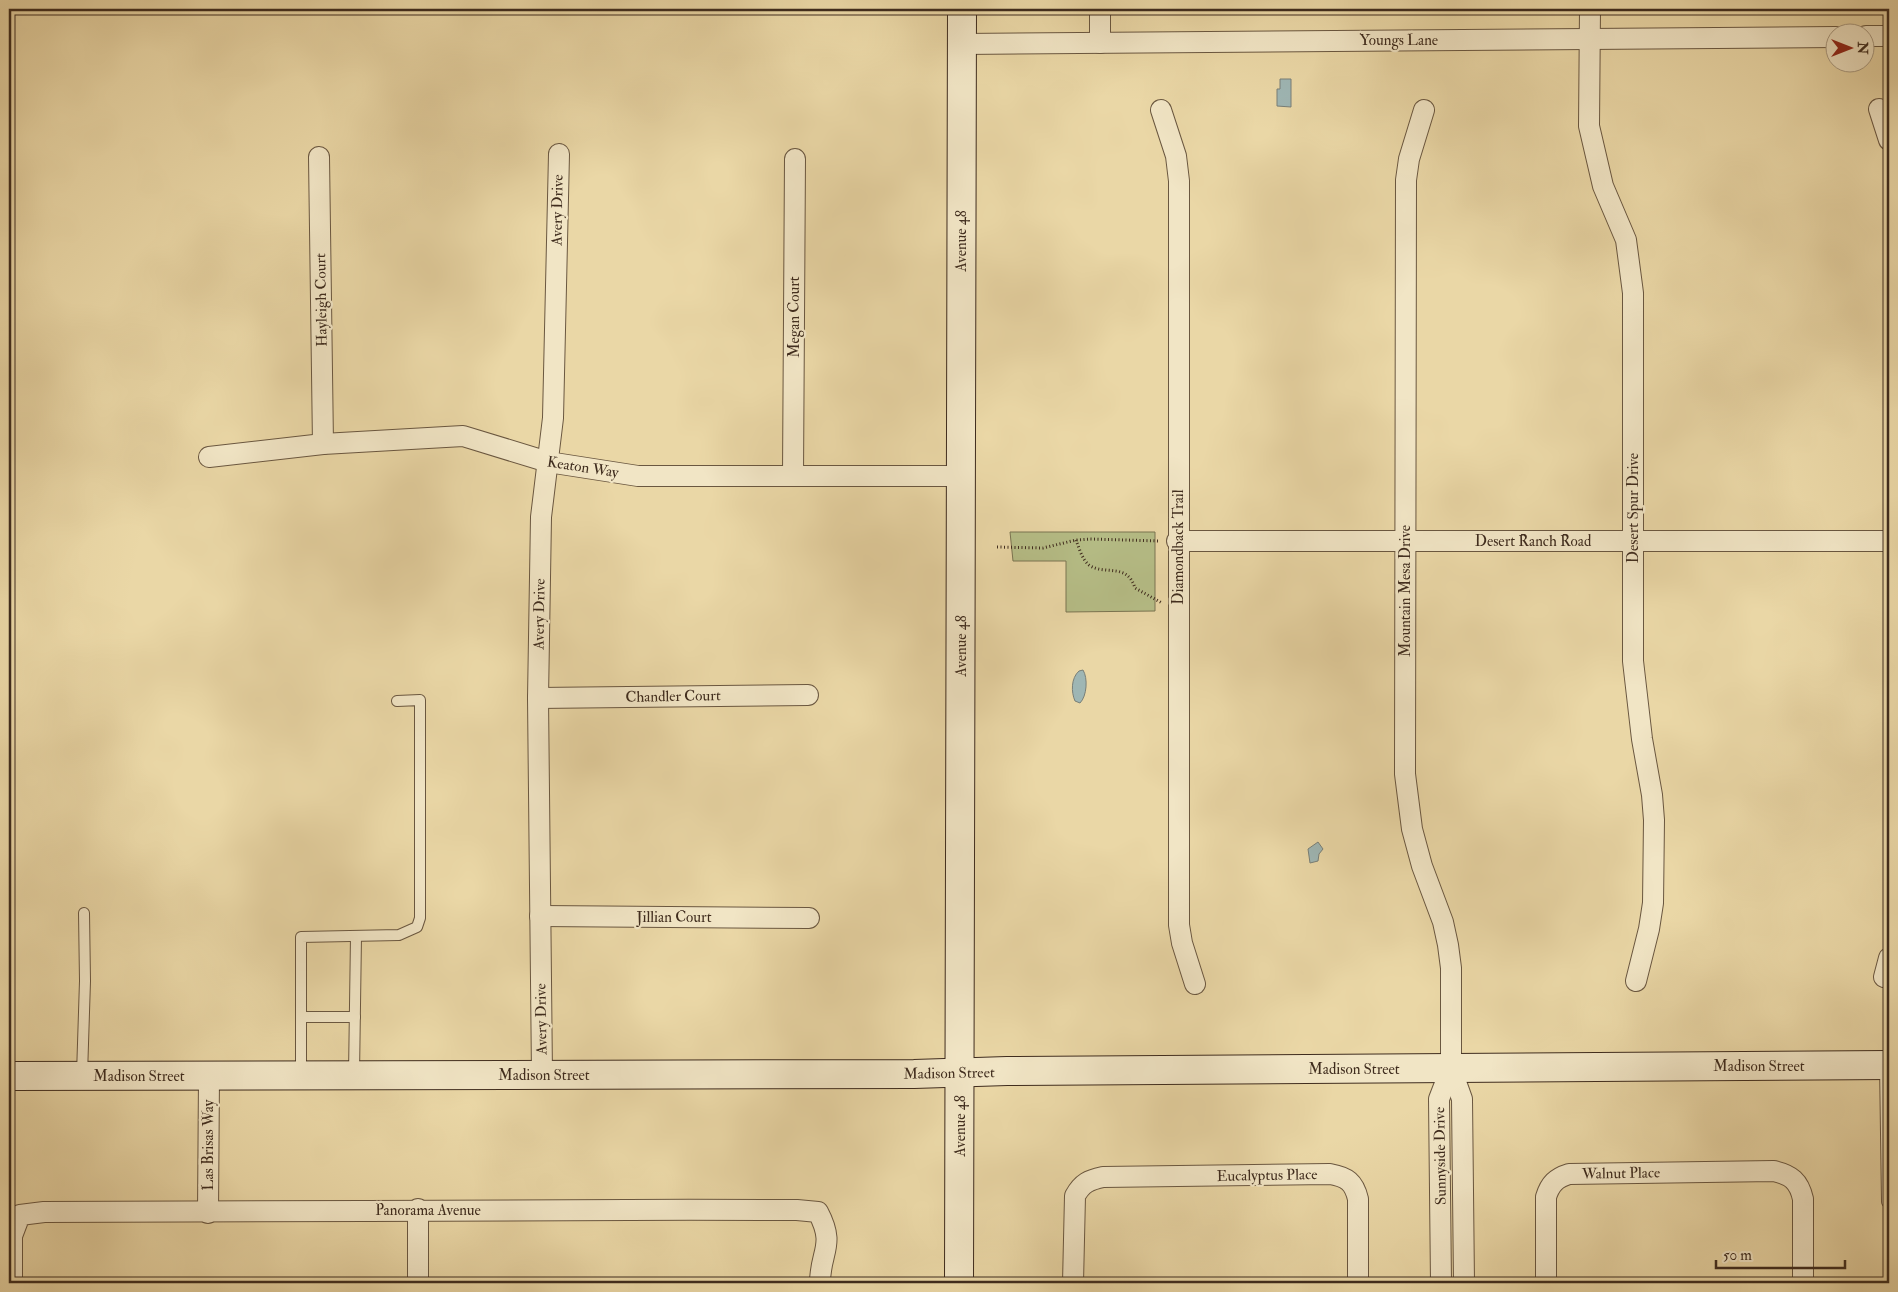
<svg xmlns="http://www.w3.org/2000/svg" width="1898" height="1292" viewBox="0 0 1898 1292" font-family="'IM FELL Double Pica',serif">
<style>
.green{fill:#b6be87;stroke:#7a7552}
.water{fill:#9eb6b4;stroke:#787f78}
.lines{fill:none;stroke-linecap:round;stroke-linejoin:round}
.lane-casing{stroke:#6a5740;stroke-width:12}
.street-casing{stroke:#6a5740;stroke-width:22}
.secondary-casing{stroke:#3f2c1e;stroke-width:30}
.path{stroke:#3f2c1e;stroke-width:3;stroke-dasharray:1 2.5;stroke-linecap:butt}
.lane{stroke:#f1e5c5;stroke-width:10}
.street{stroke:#f1e5c5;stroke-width:20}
.secondary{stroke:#f1e5c5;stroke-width:28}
.labels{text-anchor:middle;stroke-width:4.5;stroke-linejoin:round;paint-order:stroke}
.street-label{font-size:15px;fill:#3f2c1e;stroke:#f1e5c5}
</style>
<rect width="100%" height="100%" fill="#ead7a6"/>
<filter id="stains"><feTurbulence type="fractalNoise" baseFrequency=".004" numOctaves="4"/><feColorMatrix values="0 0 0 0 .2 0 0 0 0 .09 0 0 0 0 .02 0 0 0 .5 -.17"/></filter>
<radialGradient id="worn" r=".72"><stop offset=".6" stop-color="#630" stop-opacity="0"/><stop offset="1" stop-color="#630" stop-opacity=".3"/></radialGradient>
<!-- green -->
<path class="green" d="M1010,532H1155V611L1066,612V561H1013Z"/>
<!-- water -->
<g class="water">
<path d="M1280,79H1291V107L1277,106V89H1280Z"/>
<path d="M1083,670C1088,678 1087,696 1080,703L1075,701C1071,692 1071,678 1079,671Z"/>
<path d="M1318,842L1323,849L1319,854L1318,861L1310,863L1308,849Z"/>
</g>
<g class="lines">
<!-- lane casing -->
<g class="lane-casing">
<g id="lane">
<path d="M301,1017H355"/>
<path d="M1885,1065L1887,1202H1889"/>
<path d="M301,1074V937L399,935L417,927L420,918V700L397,701"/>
<path d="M82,1075L85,981L84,913"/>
<path d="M354,1075L356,936"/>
</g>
</g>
<!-- street casing -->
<g class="street-casing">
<g id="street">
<path d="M1100,9V43"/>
<path d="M1590,9L1589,126L1603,186L1626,240L1633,293V661L1642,739L1652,795L1654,820L1653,903L1649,929L1636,981"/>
<path d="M1866,36H1889"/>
<path d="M962,44L1836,37"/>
<path d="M1879,109L1889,140"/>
<path d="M1161,110L1176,156L1179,181V925L1182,943L1195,984"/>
<path d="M1424,110L1409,159L1406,180L1405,774L1412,829L1422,866L1443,922L1448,945L1451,968V1068L1462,1099L1464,1283"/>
<path d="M319,157L323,444"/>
<path d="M209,457L323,444L463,436L548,462L638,476H961"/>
<path d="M793,475L795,159"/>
<path d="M1177,541H1889"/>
<path d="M538,698L808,695"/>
<path d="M540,916L809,918"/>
<path d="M1884,977L1889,958"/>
<path d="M542,1075L538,698L541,517L553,418L559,154"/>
<path d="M208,1213L209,1076"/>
<path d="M12,1283V1236L20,1215L44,1212C295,1212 546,1209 797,1210L818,1212C836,1246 820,1251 820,1283"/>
<path d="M418,1283V1209"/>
<path d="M1073,1283L1075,1196C1082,1183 1089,1180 1103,1177L1330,1174C1347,1177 1354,1182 1358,1199V1283"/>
<path d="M1441,1283L1439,1099L1451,1068"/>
<path d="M1546,1283V1197C1550,1184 1556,1178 1569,1174L1774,1171C1791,1175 1799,1181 1803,1199V1283"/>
</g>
</g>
<!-- secondary casing -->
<g class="secondary-casing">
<g id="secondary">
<path d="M9,1076L914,1074L1007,1071L1889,1065"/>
<path d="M959,1283L962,9"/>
</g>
</g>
<!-- path -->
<g class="path">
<path d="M1076,540C1079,548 1082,559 1089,565C1105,576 1127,562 1135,588L1162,603"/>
<path d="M997,547L1043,548L1076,540L1090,539L1160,541"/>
</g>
<!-- lane -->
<use href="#lane" class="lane"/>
<!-- street -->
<use href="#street" class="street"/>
<!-- secondary -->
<use href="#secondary" class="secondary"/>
</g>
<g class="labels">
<!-- street labels -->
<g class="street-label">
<text x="1399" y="45">Youngs Lane</text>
<text transform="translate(557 210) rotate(-89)" y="5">Avery Drive</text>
<text transform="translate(961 241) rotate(-90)" y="5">Avenue 48</text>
<text transform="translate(321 300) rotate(-91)" y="5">Hayleigh Court</text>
<text transform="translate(794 317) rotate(-90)" y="5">Megan Court</text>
<text transform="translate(583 467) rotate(9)" y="5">Keaton Way</text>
<text transform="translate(1633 508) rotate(-90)" y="5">Desert Spur Drive</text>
<text x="1533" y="546">Desert Ranch Road</text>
<text transform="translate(1178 547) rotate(-90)" y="5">Diamondback Trail</text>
<text transform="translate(1405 591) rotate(-90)" y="5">Mountain Mesa Drive</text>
<text transform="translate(539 614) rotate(-89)" y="5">Avery Drive</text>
<text transform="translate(961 646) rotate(-90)" y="5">Avenue 48</text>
<text transform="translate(673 696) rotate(-1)" y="5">Chandler Court</text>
<text x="674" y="922">Jillian Court</text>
<text transform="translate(541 1019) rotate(-91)" y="5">Avery Drive</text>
<text x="1759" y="1071">Madison Street</text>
<text x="1354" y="1074">Madison Street</text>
<text transform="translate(949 1073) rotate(-1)" y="5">Madison Street</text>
<text x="544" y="1080">Madison Street</text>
<text x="139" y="1081">Madison Street</text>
<text transform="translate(960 1126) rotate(-90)" y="5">Avenue 48</text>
<text transform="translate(208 1145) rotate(-90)" y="5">Las Brisas Way</text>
<text transform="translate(1440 1156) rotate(-91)" y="5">Sunnyside Drive</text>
<text transform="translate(1621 1173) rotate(-1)" y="5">Walnut Place</text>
<text transform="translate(1267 1175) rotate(-1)" y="5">Eucalyptus Place</text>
<text x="428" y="1215">Panorama Avenue</text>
</g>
</g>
<!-- margin -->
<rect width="1898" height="1292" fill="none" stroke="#ead7a6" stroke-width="30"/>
<rect x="10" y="10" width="1878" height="1272" fill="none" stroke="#3f2c1e" stroke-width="2.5"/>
<rect x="15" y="15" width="1868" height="1262" fill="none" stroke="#3f2c1e"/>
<!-- north arrow -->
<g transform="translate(1850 48) rotate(90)"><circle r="24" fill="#f1e5c5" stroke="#aa9b82"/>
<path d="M0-4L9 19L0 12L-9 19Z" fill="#8f2418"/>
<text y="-8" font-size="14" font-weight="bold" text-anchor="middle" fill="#3f2c1e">N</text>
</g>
<!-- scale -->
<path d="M1716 1260v8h129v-8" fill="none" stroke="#3f2c1e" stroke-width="2.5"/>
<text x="1723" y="1260" font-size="15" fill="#3f2c1e" stroke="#f1e5c5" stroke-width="4" paint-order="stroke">50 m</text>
<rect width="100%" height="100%" filter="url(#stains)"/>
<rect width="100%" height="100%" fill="url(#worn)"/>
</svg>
